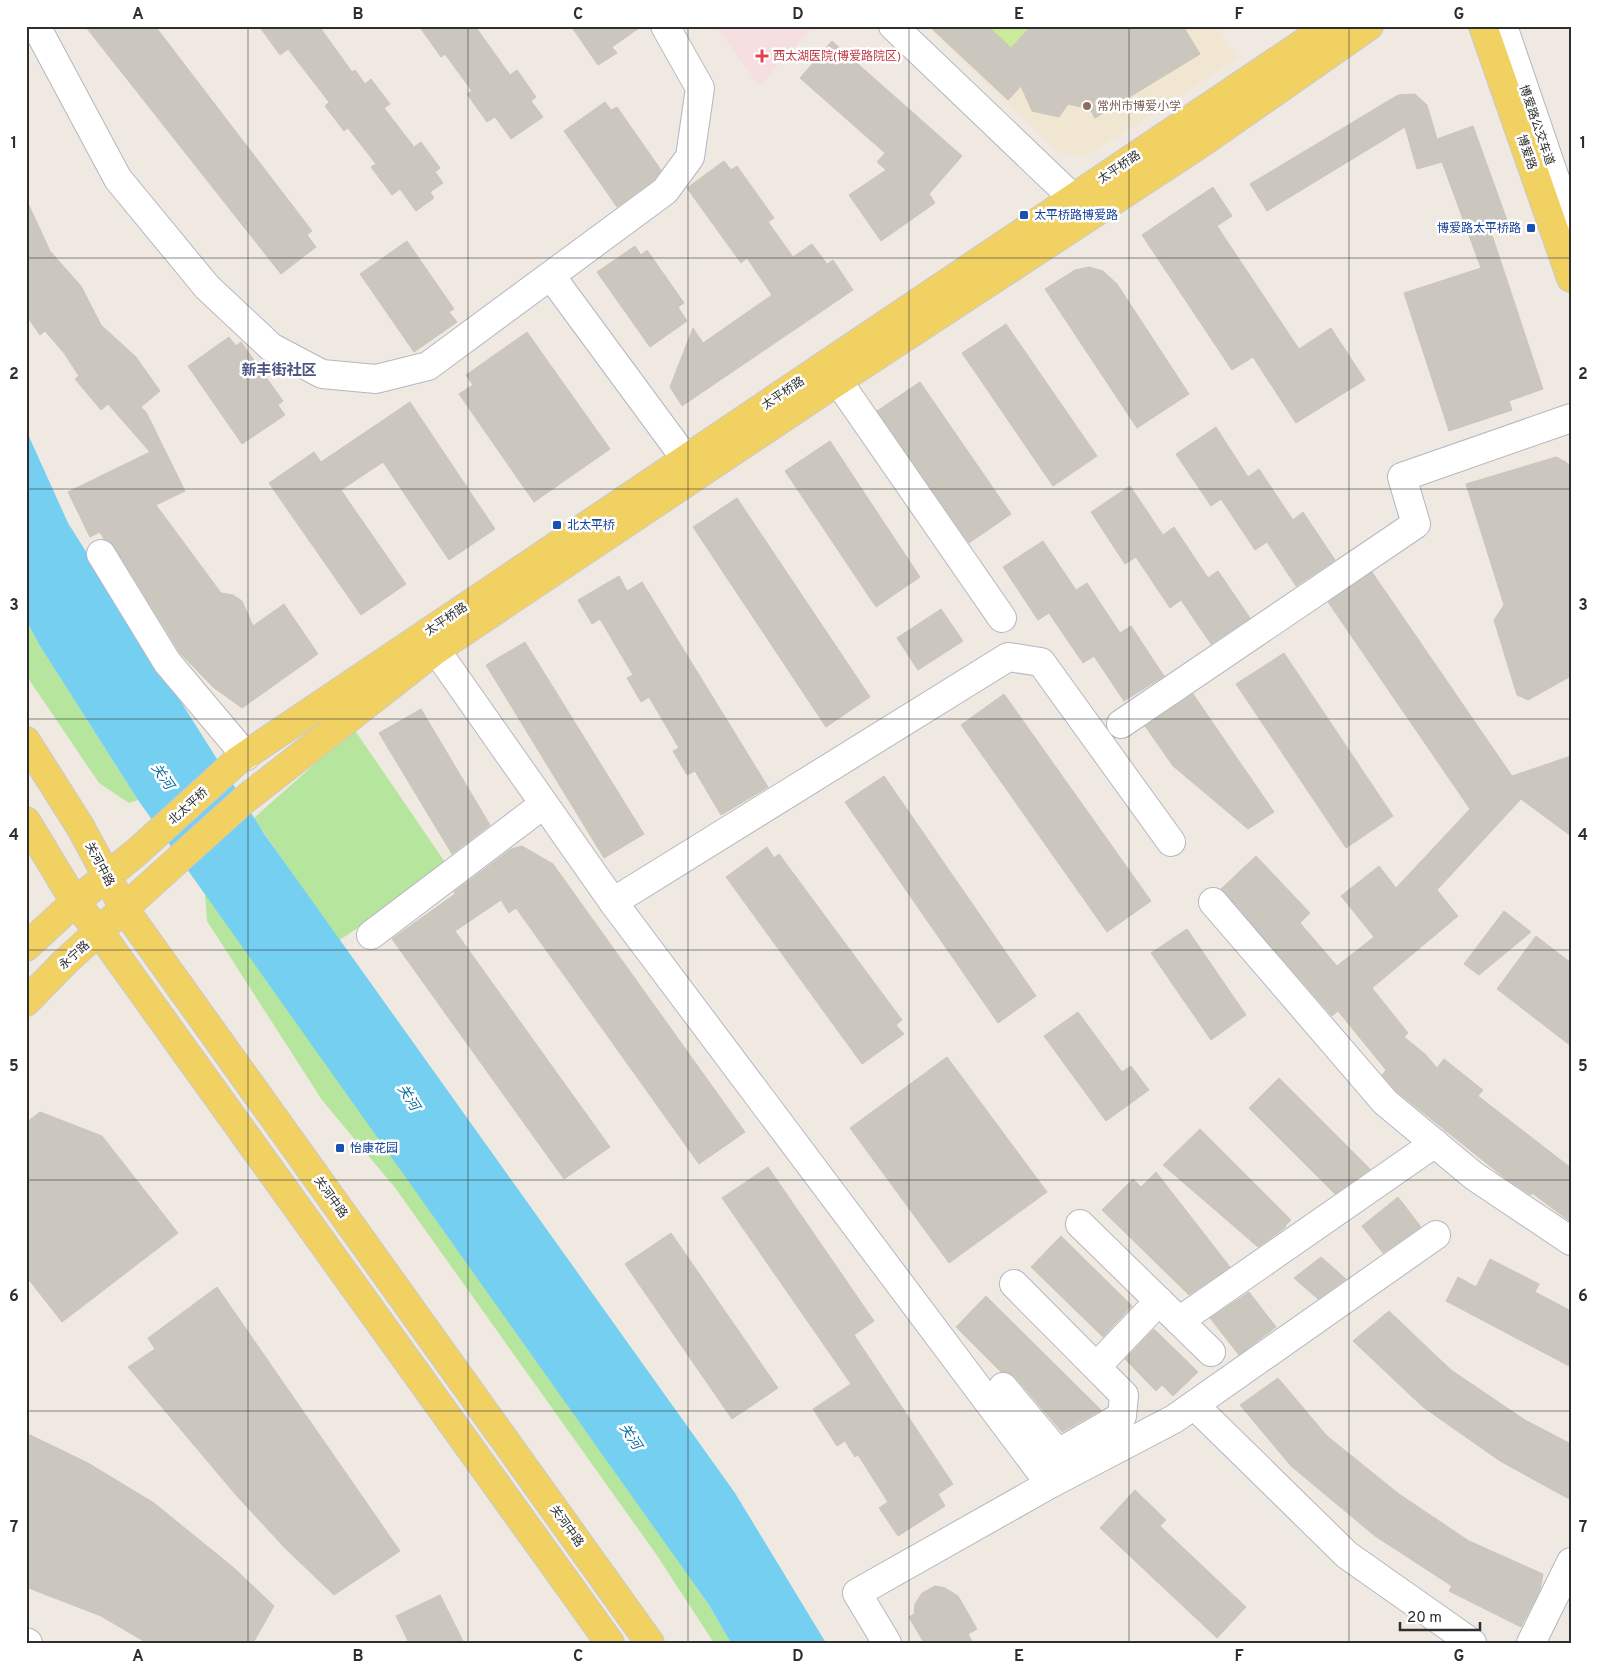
<svg xmlns="http://www.w3.org/2000/svg" width="1597" height="1669" viewBox="0 0 1597 1669" font-family="Overpass,'Noto Sans SC',sans-serif">
<style>
.education{fill:#f0e6d1}
.medical{fill:#f5dfe0}
.green{fill:#b6e59e}
.pitch{fill:#c9ec9a}
.water{fill:#75cff0}
.building{fill:#cbc7bf;stroke:#cbc5ba}
.lines{fill:none;stroke-linecap:round;stroke-linejoin:round}
.minor-casing{stroke:#b4b7c1;stroke-width:30}
.major-casing{stroke:#c9c9c9;stroke-width:30}
.minor{stroke:#fff;stroke-width:28}
.major{stroke:#f2d163;stroke-width:28}
.grid{fill:none;stroke:#2e2e2e;stroke-width:1;stroke-opacity:0.55}
.health-dot{fill:#e0444e;stroke:#fff;stroke-width:2}
.education-dot{fill:#8d6e63;stroke:#fff;stroke-width:2}
.transit-dot{fill:#1a4fb4;stroke:#fff;stroke-width:2}
.labels{text-anchor:middle;stroke-width:5;stroke-linejoin:round;paint-order:stroke}
.health-label{font-size:12px;fill:#be3a42;stroke:#fff;text-anchor:start}
.education-label{font-size:12px;fill:#785e54;stroke:#fff;text-anchor:start}
.street-label{font-size:12px;fill:#2e2e2e;stroke:#fff}
.transit-label{font-size:12px;fill:#164399;stroke:#fff;text-anchor:start}
.water-label{font-size:14px;font-style:italic;fill:#0d6fa3;stroke:#fff}
.quarter-label{font-size:15px;font-weight:bold;fill:#4d5680;stroke:#fff}
.neatline{fill:none;stroke:#2e2e2e;stroke-width:2}
.grid-label{font-size:16px;text-anchor:middle;font-weight:bold;fill:#2e2e2e}
</style>
<rect width="100%" height="100%" fill="#efe9e1"/>
<!-- education -->
<path class="education" d="M926,26H1217L1237,59L1087,156L1061,154Z"/>
<!-- medical -->
<path class="medical" d="M716,26H814L759,86Z"/>
<!-- green -->
<g class="green">
<path d="M26,620L40,646L138,800L129,803L99,783L26,675Z"/>
<path d="M354,729L449,868L338,941L254,818Z"/>
<path d="M205,893L709,1605L731,1643H714L656,1554L396,1189L322,1100L207,921Z"/>
</g>
<!-- pitch -->
<path class="pitch" d="M988,26H1031L1011,48Z"/>
<!-- water -->
<path class="water" d="M26,430L68,523L265,835L735,1493L826,1643H731L709,1605L138,800L40,646L26,620Z"/>
<!-- building -->
<g class="building">
<path d="M85,26H155L312,231L307,235L316,247L281,274Z"/>
<path d="M259,26H319L352,72L355,70L365,84L371,79L390,104L384,108L414,147L421,142L440,168L435,172L443,183L430,192L434,198L416,211L400,189L392,195L371,167L376,164L348,128L344,131L325,106L329,102L288,49L280,55Z"/>
<path d="M419,26H475L510,75L517,70L536,97L531,101L543,117L511,139L495,117L487,122L467,94L472,91L445,54L441,57Z"/>
<path d="M571,26H642L612,47L617,53L598,65Z"/>
<path d="M929,26H988L1011,48L1031,26H1183L1200,54L1095,118L1090,109L1068,104L1059,117L1032,111L1021,86L1008,100Z"/>
<path d="M832,41L962,156L929,194L935,203L881,241L849,195L886,170L877,162L885,153L800,78Z"/>
<path d="M1415,94L1427,105L1437,139L1473,126L1508,223L1490,229L1543,389L1509,401L1512,410L1449,431L1404,293L1481,268L1442,162L1417,169L1405,127L1267,211L1250,184L1398,95Z"/>
<path d="M605,102L611,110L617,107L661,170L654,180L617,207L564,131Z"/>
<path d="M724,161L731,170L737,166L774,218L768,222L793,257L812,244L827,264L833,260L853,290L682,406L670,387L693,328L703,343L772,295L747,258L741,263L687,188Z"/>
<path d="M1213,187L1232,216L1217,226L1299,349L1331,328L1365,380L1296,423L1253,357L1232,370L1142,235Z"/>
<path d="M26,199L50,251L81,286L101,325L136,357L160,391L141,407L146,412L185,491L156,505L221,593L233,595L242,601L253,626L284,604L318,654L242,708L213,687L180,653L114,546L104,539L100,532L90,537L68,492L150,452L108,404L101,410L75,379L79,376L64,353L45,331L40,335L26,315Z"/>
<path d="M407,241L454,309L449,312L457,322L414,352L360,274Z"/>
<path d="M635,246L641,255L647,250L684,303L678,307L687,321L650,347L597,272Z"/>
<path d="M1089,267L1103,271L1117,284L1189,394L1137,428L1045,289L1075,270Z"/>
<path d="M1006,324L1097,456L1053,486L962,353Z"/>
<path d="M527,332L610,449L534,502L459,394L473,385L466,375Z"/>
<path d="M229,337L236,346L241,342L283,401L278,405L285,415L242,444L188,366Z"/>
<path d="M920,382L1011,514L969,543L877,411Z"/>
<path d="M410,402L495,529L449,560L383,462L341,490L406,584L361,615L269,483L314,452L321,462Z"/>
<path d="M1216,427L1248,477L1259,469L1293,520L1303,512L1335,560L1296,586L1267,542L1255,550L1221,499L1211,506L1176,454Z"/>
<path d="M830,441L920,577L876,607L785,471Z"/>
<path d="M1556,457L1566,462L1571,468V676L1528,700L1517,695L1494,620L1504,605L1466,484Z"/>
<path d="M1130,486L1163,535L1174,527L1208,578L1218,571L1250,618L1211,644L1181,600L1170,608L1136,557L1125,564L1091,512Z"/>
<path d="M737,498L870,697L826,727L693,527Z"/>
<path d="M1043,541L1076,590L1087,583L1120,633L1131,626L1164,676L1124,701L1094,656L1083,663L1049,613L1038,620L1003,567Z"/>
<path d="M1372,572L1512,776L1571,756V836L1521,799L1437,890L1458,916L1372,988L1408,1033L1404,1037L1425,1054L1437,1068L1444,1059L1483,1090L1478,1096L1571,1168V1222L1532,1193L1531,1195L1505,1178L1396,1091L1382,1075L1386,1070L1338,1011L1332,1016L1221,889L1256,856L1310,913L1300,923L1337,966L1374,937L1341,896L1379,866L1396,888L1470,809L1328,602Z"/>
<path d="M619,576L627,591L642,582L768,787L721,815L695,771L687,775L673,751L679,748L649,697L641,702L627,678L633,675L600,619L592,624L578,600Z"/>
<path d="M941,609L963,641L918,670L897,638Z"/>
<path d="M525,642L644,834L604,858L486,665Z"/>
<path d="M1284,653L1393,816L1346,848L1236,684Z"/>
<path d="M1004,694L1151,901L1107,932L961,725Z"/>
<path d="M1193,694L1274,812L1248,829L1173,766L1145,726Z"/>
<path d="M421,709L490,825L452,854L379,733Z"/>
<path d="M884,776L1036,996L998,1023L845,802Z"/>
<path d="M522,846L553,864L745,1132L699,1164L516,908L509,913L501,900L455,931L610,1147L564,1179L392,939L455,894L454,892L511,849Z"/>
<path d="M767,847L774,858L779,854L902,1020L896,1025L904,1034L862,1064L726,877Z"/>
<path d="M1504,911L1531,932L1479,975L1464,964Z"/>
<path d="M1187,929L1246,1015L1211,1040L1151,953Z"/>
<path d="M1536,936L1571,963V1046L1497,989Z"/>
<path d="M1078,1012L1122,1072L1131,1066L1149,1090L1106,1121L1044,1036Z"/>
<path d="M947,1057L1047,1192L949,1263L850,1128Z"/>
<path d="M1279,1078L1370,1169L1369,1170L1335,1194L1249,1108Z"/>
<path d="M40,1112L102,1136L178,1233L62,1322L26,1276V1123Z"/>
<path d="M1200,1129L1291,1220L1285,1226L1286,1227L1258,1247L1163,1165Z"/>
<path d="M768,1167L874,1321L854,1335L953,1484L938,1494L945,1506L898,1536L879,1508L888,1502L858,1455L855,1457L845,1441L837,1446L813,1409L851,1384L722,1198Z"/>
<path d="M1156,1172L1230,1267L1189,1295L1102,1210L1133,1179L1141,1187Z"/>
<path d="M1398,1197L1421,1227L1383,1253L1362,1226Z"/>
<path d="M671,1233L778,1388L732,1419L625,1264Z"/>
<path d="M1061,1236L1132,1306L1103,1337L1031,1267Z"/>
<path d="M1321,1257L1346,1279L1318,1299L1294,1278Z"/>
<path d="M1490,1259L1539,1284L1535,1292L1571,1311V1367L1446,1301L1458,1277L1476,1287Z"/>
<path d="M217,1287L400,1551L334,1595L285,1548L236,1495L128,1367L155,1349L148,1338Z"/>
<path d="M1249,1292L1276,1327L1239,1355L1210,1318Z"/>
<path d="M986,1296L1101,1410L1062,1432L1015,1377L1009,1373L1001,1372L956,1327Z"/>
<path d="M1389,1311L1451,1370L1525,1420L1571,1444V1500L1500,1461L1423,1407L1353,1341Z"/>
<path d="M1154,1329L1198,1372L1173,1396L1162,1385L1156,1391L1125,1359Z"/>
<path d="M1278,1378L1327,1436L1399,1494L1469,1541L1543,1574L1540,1590L1521,1627L1449,1591L1452,1586L1375,1536L1291,1466L1240,1405Z"/>
<path d="M26,1433L88,1463L154,1503L234,1568L274,1606L253,1643H147L101,1616L26,1587Z"/>
<path d="M1135,1490L1166,1520L1160,1526L1246,1607L1217,1638L1100,1528Z"/>
<path d="M935,1586L945,1588L958,1596L977,1629L968,1634L973,1643H924L909,1617L914,1614L915,1604L922,1593Z"/>
<path d="M440,1595L464,1643H409L396,1616Z"/>
</g>
<g class="lines">
<!-- minor casing -->
<g class="minor-casing">
<g id="minor">
<path d="M36,26L118,179L207,287L271,347L322,374L376,379L428,366L665,191L690,157L700,88L665,26"/>
<path d="M893,26L1073,198"/>
<path d="M1503,26L1571,225"/>
<path d="M551,276L685,458"/>
<path d="M838,381L1002,618"/>
<path d="M101,554L167,662L246,756"/>
<path d="M436,650L613,902L1050,1484"/>
<path d="M1121,724L1416,524L1402,477L1571,418"/>
<path d="M613,902L1008,657L1041,662L1171,842"/>
<path d="M1213,902L1385,1102L1474,1176L1571,1241"/>
<path d="M371,935L544,804"/>
<path d="M1080,1224L1211,1352"/>
<path d="M1179,1321L1435,1143"/>
<path d="M1097,1366L1159,1301"/>
<path d="M1003,1387L1058,1453L1122,1416L1124,1395L1014,1284"/>
<path d="M1194,1405L1347,1555L1472,1643"/>
<path d="M26,1642L28,1643"/>
<path d="M887,1643L857,1593L1050,1484L1174,1419L1436,1235"/>
<path d="M1531,1643L1571,1562"/>
</g>
</g>
<!-- major casing -->
<g class="major-casing">
<g id="major">
<path d="M1483,26L1571,278"/>
<path d="M26,741L81,828L125,910L650,1643"/>
<path d="M26,821L75,902L100,933L610,1643"/>
<path d="M26,947L75,902L138,851L237,761L1329,26"/>
<path d="M26,1002L66,961L244,800L436,650L838,381L1203,142L1369,26"/>
</g>
</g>
<!-- minor -->
<use href="#minor" class="minor"/>
<!-- major -->
<use href="#major" class="major"/>
</g>
<!-- grid -->
<path class="grid" d="M248,26V1643M468,26V1643M688,26V1643M909,26V1643M1129,26V1643M1349,26V1643M26,258H1571M26,489H1571M26,719H1571M26,950H1571M26,1180H1571M26,1411H1571"/>
<!-- markers -->
<path class="health-dot" d="M759.5 48.5h5v5h5v5h-5v5h-5v-5h-5v-5h5z"/>
<circle class="education-dot" cx="1087" cy="106" r="5"/>
<g class="transit-dot">
<rect x="1019" y="210" width="10" height="10" rx="2.5"/>
<rect x="1526" y="223" width="10" height="10" rx="2.5"/>
<rect x="552" y="520" width="10" height="10" rx="2.5"/>
<rect x="335" y="1143" width="10" height="10" rx="2.5"/>
</g>
<g class="labels">
<!-- health labels -->
<g class="health-label">
<text x="773" y="60">西太湖医院(博爱路院区)</text>
</g>
<!-- education labels -->
<g class="education-label">
<text x="1097" y="110">常州市博爱小学</text>
</g>
<!-- street labels -->
<g class="street-label">
<text transform="translate(1537 125) rotate(71)" y="4">博爱路公交车道</text>
<text transform="translate(1527 152) rotate(71)" y="4">博爱路</text>
<text transform="translate(1119 167) rotate(-34)" y="4">太平桥路</text>
<text transform="translate(783 393) rotate(-34)" y="4">太平桥路</text>
<text transform="translate(446 619) rotate(-34)" y="4">太平桥路</text>
<text transform="translate(188 806) rotate(-42)" y="4">北太平桥</text>
<text transform="translate(100 864) rotate(62)" y="4">关河中路</text>
<text transform="translate(74 955) rotate(-42)" y="4">永宁路</text>
<text transform="translate(331 1197) rotate(54)" y="4">关河中路</text>
<text transform="translate(567 1526) rotate(54)" y="4">关河中路</text>
</g>
<!-- transit labels -->
<g class="transit-label">
<text x="1034" y="219">太平桥路博爱路</text>
<text x="1521" y="232" text-anchor="end">博爱路太平桥路</text>
<text x="567" y="529">北太平桥</text>
<text x="350" y="1152">怡康花园</text>
</g>
<!-- water labels -->
<g class="water-label">
<text transform="translate(163 776) rotate(56)" y="5">关河</text>
<text transform="translate(409 1097) rotate(57)" y="5">关河</text>
<text transform="translate(631 1436) rotate(57)" y="5">关河</text>
</g>
<!-- quarter labels -->
<g class="quarter-label">
<text x="279" y="375">新丰街社区</text>
</g>
</g>
<!-- border -->
<rect width="1597" height="1669" fill="none" stroke="#ffffff" stroke-width="55"/>
<!-- scale -->
<path d="M1400 1622v8h80v-8" fill="none" stroke="#2e2e2e" stroke-width="2.5"/>
<text x="1407" y="1622" font-size="15" fill="#2e2e2e" stroke="#ffffff" stroke-width="4" paint-order="stroke">20 m</text>
<rect x="28" y="28" width="1542" height="1614" class="neatline"/>
<g class="grid-label">
<text x="138" y="19">A</text>
<text x="358" y="19">B</text>
<text x="578" y="19">C</text>
<text x="798" y="19">D</text>
<text x="1019" y="19">E</text>
<text x="1239" y="19">F</text>
<text x="1459" y="19">G</text>
<text x="14" y="148">1</text>
<text x="1583" y="148">1</text>
<text x="14" y="379">2</text>
<text x="1583" y="379">2</text>
<text x="14" y="610">3</text>
<text x="1583" y="610">3</text>
<text x="14" y="840">4</text>
<text x="1583" y="840">4</text>
<text x="14" y="1071">5</text>
<text x="1583" y="1071">5</text>
<text x="14" y="1301">6</text>
<text x="1583" y="1301">6</text>
<text x="14" y="1532">7</text>
<text x="1583" y="1532">7</text>
<text x="138" y="1661">A</text>
<text x="358" y="1661">B</text>
<text x="578" y="1661">C</text>
<text x="798" y="1661">D</text>
<text x="1019" y="1661">E</text>
<text x="1239" y="1661">F</text>
<text x="1459" y="1661">G</text>
</g>
</svg>
